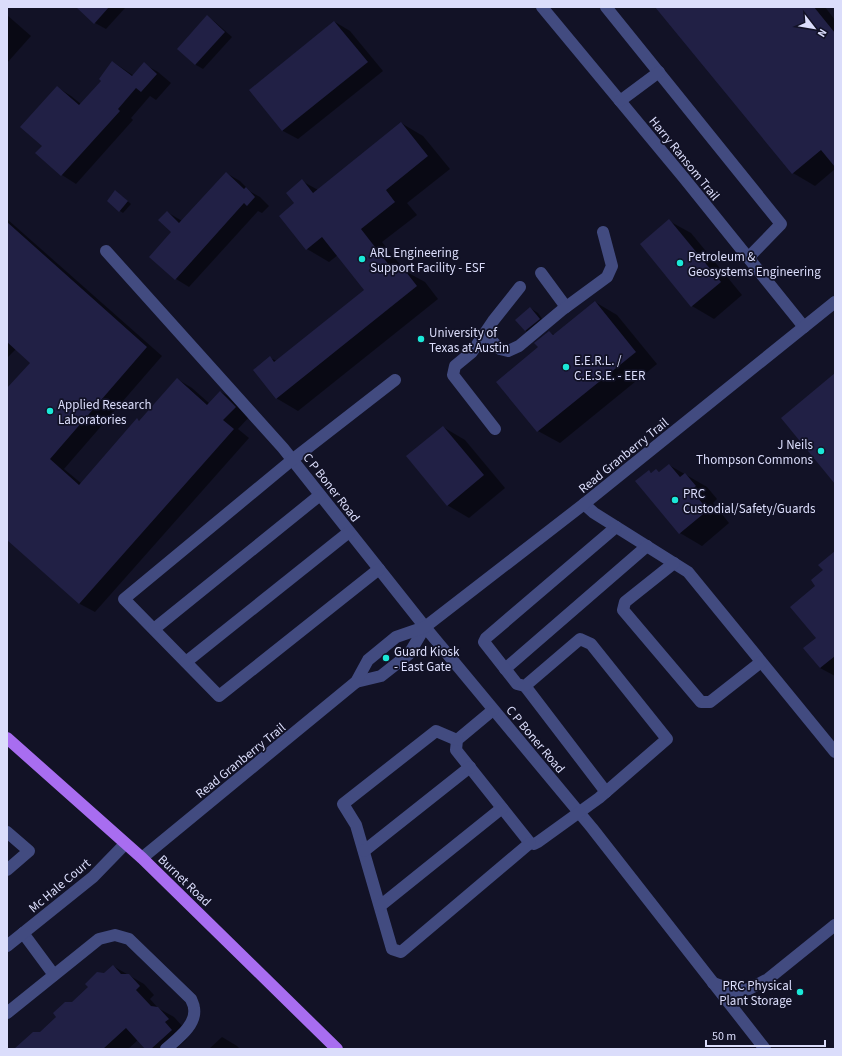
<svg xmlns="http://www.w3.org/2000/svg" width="842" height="1056" viewBox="0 0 842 1056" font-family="'Source Sans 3',sans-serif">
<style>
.shadow{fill:#0007}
.building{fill:#212045}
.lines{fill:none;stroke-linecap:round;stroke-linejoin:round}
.minor{stroke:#424b80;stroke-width:12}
.major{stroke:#a86df0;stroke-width:12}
.poi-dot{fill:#1be8d8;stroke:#121226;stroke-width:1.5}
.labels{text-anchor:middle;stroke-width:3.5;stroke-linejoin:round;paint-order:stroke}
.street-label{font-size:13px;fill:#dbddfb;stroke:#121226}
.poi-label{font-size:13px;fill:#dbddfb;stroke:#121226;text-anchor:start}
</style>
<rect width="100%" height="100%" fill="#121226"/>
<!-- shadow -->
<g class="shadow">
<path d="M77,7H124L125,8L106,29L95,23Z"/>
<path d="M657,7H825L835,20V169L815,186L793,173Z"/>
<path d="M7,15L31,36L7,63Z"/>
<path d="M207,17L214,21L232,37L203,69L196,65L178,49Z"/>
<path d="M335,22L350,31L383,71L298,139L283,131L251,90Z"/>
<path d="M113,62L134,76L144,64L158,72L171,83L156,100L150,96L131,118L133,120L76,184L62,175L37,153L43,146L57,87L71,96L81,104L102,81Z"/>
<path d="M401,123L423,136L450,169L407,203L417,215L382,242L405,271L425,282L438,299L298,411L276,398L270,358L277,361L366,290L338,255L329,262L307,249L280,216L296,204L302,181L318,190Z"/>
<path d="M226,173L240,181L251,192L260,197L269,206L262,213L258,211L189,287L176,279L150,257L172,232L167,212L182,221Z"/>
<path d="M116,191L131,204L123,213L120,211Z"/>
<path d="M7,219L162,356L64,469L82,484L137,420L140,421L177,379L192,388L210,404L221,392L236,400L250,416L238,429L249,438L95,612L80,604L7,539V390L31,363L16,349L7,358Z"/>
<path d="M669,221L691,233L742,295L714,319L692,306Z"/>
<path d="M595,302L617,315L657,364L560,443L538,431L540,348L549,332L555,335Z"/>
<path d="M530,308L538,313L546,324L533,335L526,331Z"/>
<path d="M443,427L465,440L505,488L469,518L447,505Z"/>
<path d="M669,465L707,487L717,499L713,503L729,523L702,546L680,533L649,471L652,473L656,470L661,473Z"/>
<path d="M835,552V676L820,668L817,638V587L824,571Z"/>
<path d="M113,966L144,984L154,995L150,999L158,1008L174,1017L184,1028L180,1031L187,1039L176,1049H146L138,1040L128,1049H23Z"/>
<path d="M222,1037L237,1046L240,1049H209Z"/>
</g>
<!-- building -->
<g class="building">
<path d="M76,7H109L94,24Z"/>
<path d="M655,7H814L835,33V167L821,150L792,174Z"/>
<path d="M207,15L225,32L195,65L177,49Z"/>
<path d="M334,21L368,62L282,131L249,90Z"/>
<path d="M112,61L132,76L144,62L157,74L141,92L136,88L118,109L120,111L61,176L35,153L42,146L20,127L57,86L79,105L101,81L99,79Z"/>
<path d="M401,122L428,156L386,190L395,202L361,229L396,274L403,268L417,286L276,399L253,370L270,356L274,362L364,290L322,237L306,250L279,216L294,203L286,193L302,179L313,193Z"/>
<path d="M226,172L244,189L246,187L255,197L247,206L244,203L175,280L149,257L171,232L158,220L167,211L179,223Z"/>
<path d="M115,190L128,201L119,212L107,201Z"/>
<path d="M669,219L721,282L691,307L640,244Z"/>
<path d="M7,222L147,347L50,459L79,485L137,418L139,421L177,378L207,405L220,391L236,407L223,420L234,429L79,604L7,540V388L30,363L7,342Z"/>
<path d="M595,301L636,352L537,432L496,382L538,347L534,343L549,331L553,335Z"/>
<path d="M530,307L540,319L525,331L515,320Z"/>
<path d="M835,373V484L781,418Z"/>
<path d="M443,426L484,475L447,506L406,456Z"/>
<path d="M669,464L680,477L685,473L696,486L691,490L708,510L679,534L635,481L649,470L651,473L656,469L659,472Z"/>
<path d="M835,551V656L820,668L803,648L816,638L790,607L815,586L811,580L823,570L818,565Z"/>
<path d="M113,965L121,974H129L140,986L136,990L151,1006L158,1007L169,1019L165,1022L172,1030L151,1049H145L126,1028L103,1049H14L33,1032H40L56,1017L53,1013L65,1002H72L88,987L85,984L97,972L104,973Z"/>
</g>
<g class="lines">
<!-- minor -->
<g class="minor">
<path d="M542,7L684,178L804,327"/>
<path d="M606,7L781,224L748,258"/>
<path d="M620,101L659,72"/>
<path d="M106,251L283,448L425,627L592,828L765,1049"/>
<path d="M541,273L566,307"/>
<path d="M485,334L500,349L508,351L519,346L562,310L607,277L612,266L603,232"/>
<path d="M495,429L453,375L455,366L472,352L493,321L520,287"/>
<path d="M584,504L594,513L688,572L835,752"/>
<path d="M674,563L625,602L623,610L701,702H710L761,662"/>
<path d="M379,569L219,696L124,599L292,460L395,380"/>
<path d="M154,629L320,495"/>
<path d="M186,662L349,532"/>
<path d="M505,669L647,546"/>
<path d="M356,682L381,676L409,654L425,627"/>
<path d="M525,686L606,792"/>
<path d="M493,710L457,740L456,750L530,843L534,844L538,842L599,798L667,739L591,644L580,639L525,686L517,684L484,642L486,638L616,527"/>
<path d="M457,740L436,731L343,804L356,825L392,949L401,952L530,843"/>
<path d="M7,832L29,851L7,870"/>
<path d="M364,851L470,767"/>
<path d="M142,858L356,682L368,660L396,637L425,627L584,504L835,302"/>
<path d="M380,906L502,808"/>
<path d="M23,933L54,975"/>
<path d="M7,946L93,877L125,844"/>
<path d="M713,983L735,991L749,989L768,979L835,925"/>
<path d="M7,1013L99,939L115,935L129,939L191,999C192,1002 194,1005 194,1008C197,1025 177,1039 166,1049"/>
</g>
<!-- major -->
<path class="major" d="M7,738L142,858L337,1049"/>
</g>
<!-- markers -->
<g class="poi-dot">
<circle cx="362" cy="259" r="4"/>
<circle cx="680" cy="263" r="4"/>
<circle cx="421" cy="339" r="4"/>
<circle cx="566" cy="367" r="4"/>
<circle cx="50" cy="411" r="4"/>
<circle cx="821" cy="451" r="4"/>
<circle cx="675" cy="500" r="4"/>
<circle cx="386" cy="658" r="4"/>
<circle cx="800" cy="992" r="4"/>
</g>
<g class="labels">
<!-- street labels -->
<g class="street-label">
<text transform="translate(685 158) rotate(51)" y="5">Harry Ransom Trail</text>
<text transform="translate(623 455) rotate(-39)" y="5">Read Granberry Trail</text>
<text transform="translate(332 487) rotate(52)" y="5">C P Boner Road</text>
<text transform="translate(536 739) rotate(50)" y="5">C P Boner Road</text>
<text transform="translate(240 760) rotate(-39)" y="5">Read Granberry Trail</text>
<text transform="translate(185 880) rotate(44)" y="5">Burnet Road</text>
<text transform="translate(59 885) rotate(-40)" y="5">Mc Hale Court</text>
</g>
<!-- poi labels -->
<g class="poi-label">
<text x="370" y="257">ARL Engineering<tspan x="370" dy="15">Support Facility - ESF</tspan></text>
<text x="688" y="261">Petroleum &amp;<tspan x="688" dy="15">Geosystems Engineering</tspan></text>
<text x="429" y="337">University of<tspan x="429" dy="15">Texas at Austin</tspan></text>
<text x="574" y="365">E.E.R.L. /<tspan x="574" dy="15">C.E.S.E. - EER</tspan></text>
<text x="58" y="409">Applied Research<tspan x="58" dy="15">Laboratories</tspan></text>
<text x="813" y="449" text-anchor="end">J Neils<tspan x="813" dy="15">Thompson Commons</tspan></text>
<text x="683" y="498">PRC<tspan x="683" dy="15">Custodial/Safety/Guards</tspan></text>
<text x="394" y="656">Guard Kiosk<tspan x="394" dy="15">- East Gate</tspan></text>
<text x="792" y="990" text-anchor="end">PRC Physical<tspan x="792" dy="15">Plant Storage</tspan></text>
</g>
</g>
<!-- border -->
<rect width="842" height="1056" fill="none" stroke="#dbddfb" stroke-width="16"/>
<!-- north arrow -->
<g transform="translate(814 28) rotate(121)" stroke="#121226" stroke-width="3" paint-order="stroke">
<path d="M0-3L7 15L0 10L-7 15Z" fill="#dbddfb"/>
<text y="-6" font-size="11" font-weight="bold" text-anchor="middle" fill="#dbddfb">N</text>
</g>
<!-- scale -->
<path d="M706 1040v6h119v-6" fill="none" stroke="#dbddfb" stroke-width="2"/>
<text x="712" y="1040" font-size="12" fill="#dbddfb" stroke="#121226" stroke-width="3" paint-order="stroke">50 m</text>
</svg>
